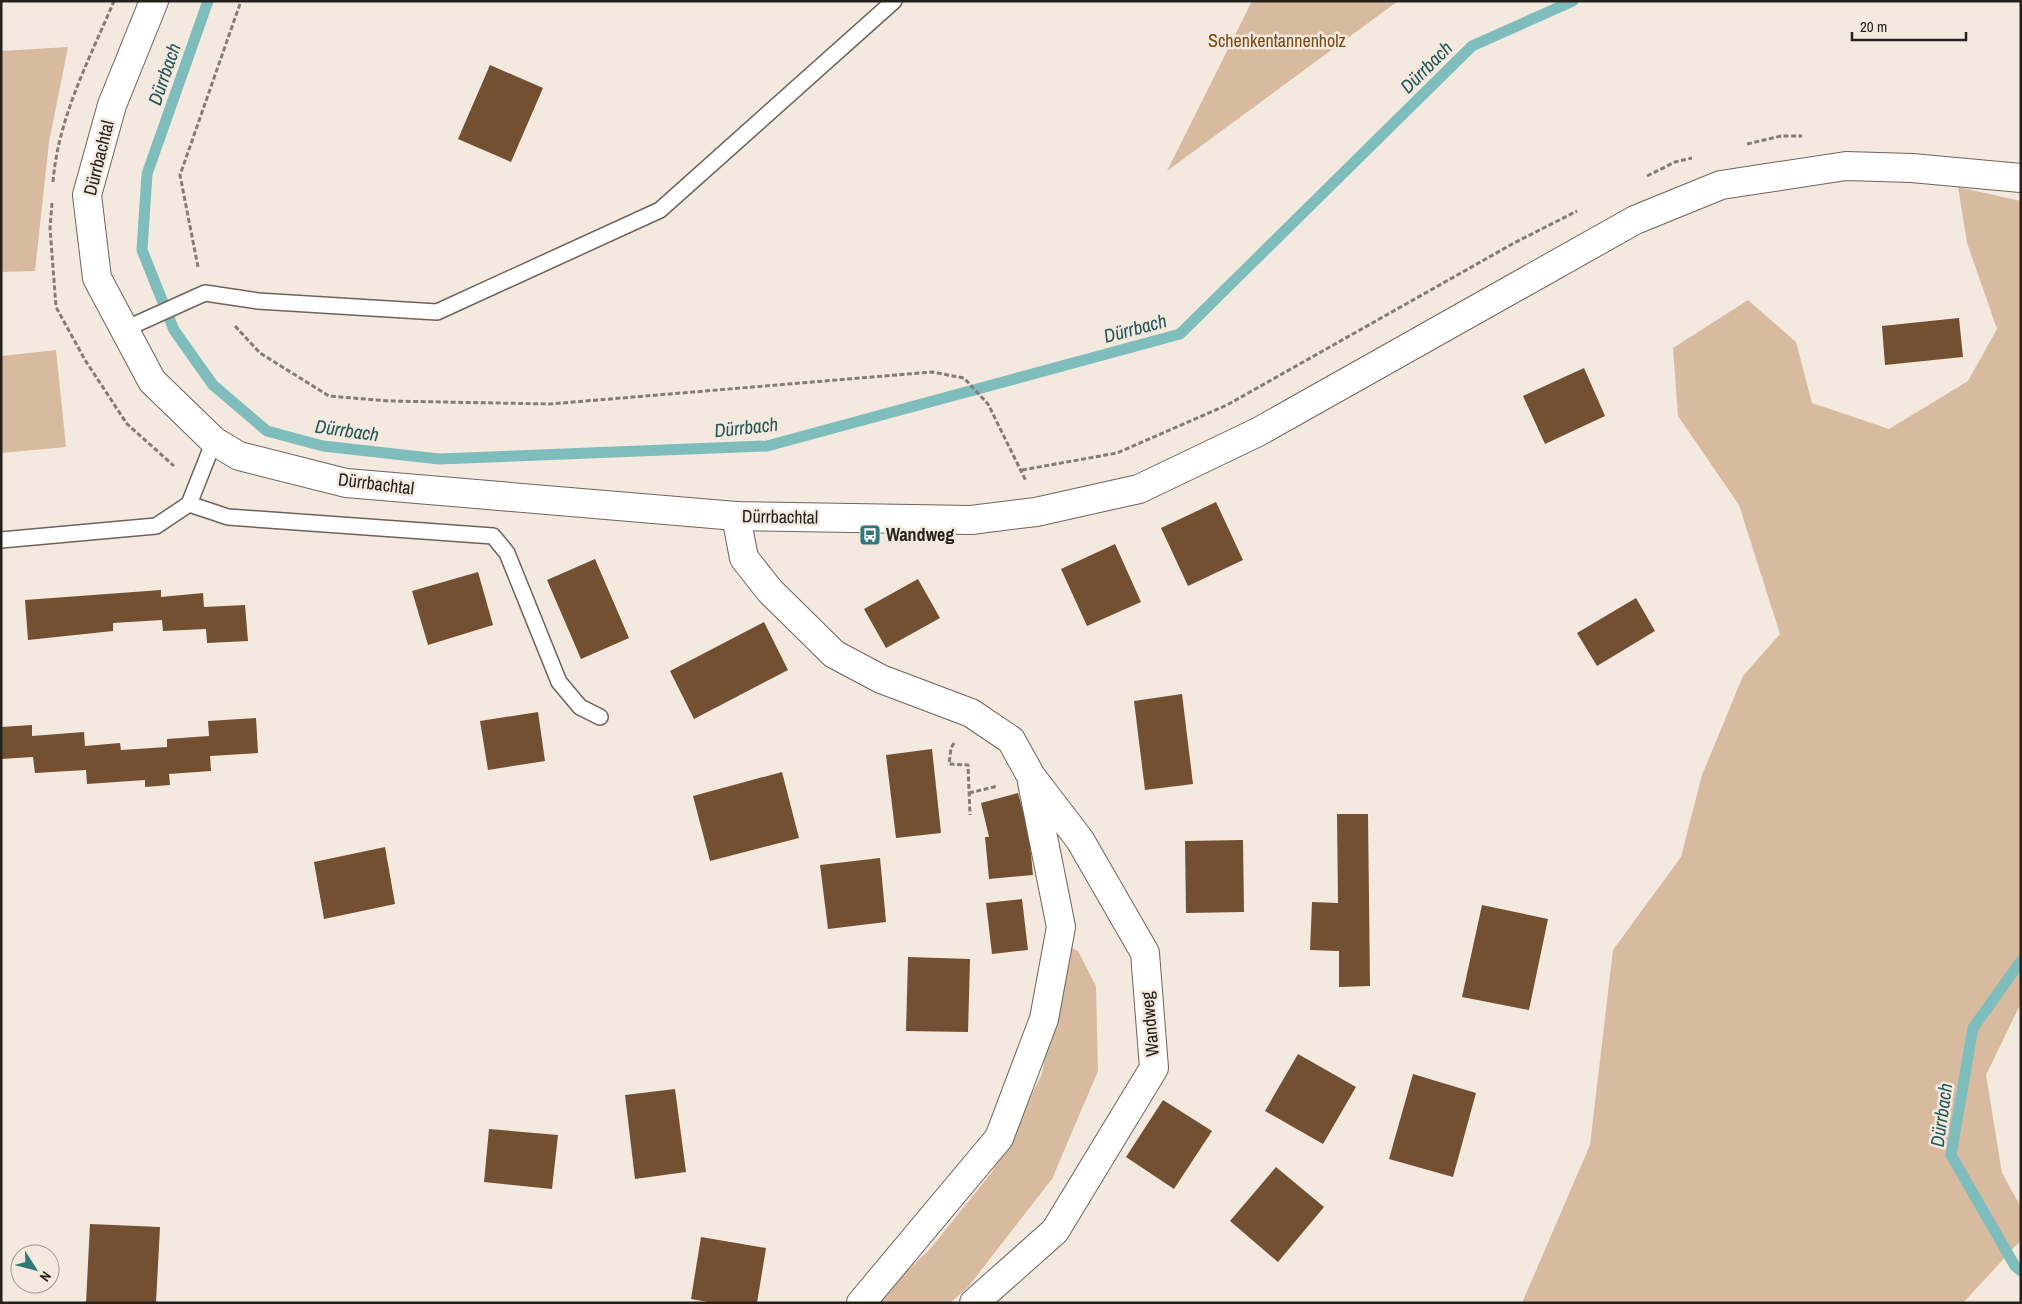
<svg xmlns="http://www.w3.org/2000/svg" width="2022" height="1304" viewBox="0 0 2022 1304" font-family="'Archivo Narrow',sans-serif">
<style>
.green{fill:#d8ba9f}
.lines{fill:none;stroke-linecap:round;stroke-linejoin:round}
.stream{stroke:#7fbdbc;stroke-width:11}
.building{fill:#725031}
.lane-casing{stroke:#6d635b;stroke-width:18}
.street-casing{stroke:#6d635b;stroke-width:30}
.secondary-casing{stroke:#6d635b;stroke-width:30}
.path{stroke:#847d76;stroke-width:3;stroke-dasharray:5 2.5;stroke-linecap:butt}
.lane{stroke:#fff;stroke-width:15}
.street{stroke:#fff;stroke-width:28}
.secondary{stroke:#fff;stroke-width:28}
.labels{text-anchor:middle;stroke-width:5;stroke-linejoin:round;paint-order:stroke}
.park-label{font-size:18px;fill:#7a4811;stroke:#f4e9df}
.street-label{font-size:18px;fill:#25211d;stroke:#f4e9df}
.poi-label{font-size:18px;font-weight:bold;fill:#25211d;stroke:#f4e9df;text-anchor:start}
.water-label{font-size:19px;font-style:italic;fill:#215757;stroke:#f4e9df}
</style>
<rect width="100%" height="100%" fill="#f4e9df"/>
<!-- green -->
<g class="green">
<path d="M1252,1H1398L1167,171Z"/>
<path d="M68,47L49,142L35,271L1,272V51Z"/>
<path d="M1958,187L2021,201V1003L1986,1075L2002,1173L2021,1207V1240L1963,1303H1522L1590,1145L1613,950L1681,857L1702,775L1743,676L1780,634L1739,505L1678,416L1673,348L1748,300L1796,342L1812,403L1889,429L1968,381L1997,329L1967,243Z"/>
<path d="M56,350L66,447L1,453V356Z"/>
<path d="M1065,945L1078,951L1096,986L1098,1071L1052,1179L968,1287L950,1303H873L930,1249L992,1172L1042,1074Z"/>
</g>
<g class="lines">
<!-- stream -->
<g class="stream">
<path d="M208,1L147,174L142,250L174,330L213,385L267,431L323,446L439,459L767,446L1180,334L1472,46L1573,1"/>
<path d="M2021,961L1973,1028L1951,1155L2015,1266L2021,1271"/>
</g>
</g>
<!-- building -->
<g class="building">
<path d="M490,65L543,88L511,162L458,139Z"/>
<path d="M1959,318L1963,357L1885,365L1882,326Z"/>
<path d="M1584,368L1605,416L1545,444L1523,396Z"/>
<path d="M1216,502L1243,560L1188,586L1161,528Z"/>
<path d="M1115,544L1141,602L1087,626L1061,569Z"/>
<path d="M595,559L629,638L581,659L547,580Z"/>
<path d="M478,572L493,625L428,645L412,591Z"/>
<path d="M918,579L940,618L886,648L864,609Z"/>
<path d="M161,590V597L203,593L204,607L245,605L248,641L207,643L206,629L163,631L162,620L113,623V631L28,640L25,600Z"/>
<path d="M1636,598L1655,631L1597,666L1577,633Z"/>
<path d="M764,622L788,670L694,719L670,671Z"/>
<path d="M1182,694L1193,784L1145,790L1134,701Z"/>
<path d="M538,712L545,761L488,770L480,721Z"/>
<path d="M256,718L258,753L210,756L211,771L169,774L170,785L145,787V780L87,784L86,770L35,773L33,757L1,759V727L32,725V736L84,732L85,746L120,743L121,750L167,747V739L209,736L208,721Z"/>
<path d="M932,749L941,833L896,838L886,755Z"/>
<path d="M782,772L799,838L710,861L693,796Z"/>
<path d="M1018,793L1029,834L1033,875L989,879L985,837H989L981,803Z"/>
<path d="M1337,814H1368L1370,986L1339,987V951L1310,950L1312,902L1338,903Z"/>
<path d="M1243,840L1244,912L1186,913L1185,841Z"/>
<path d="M385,847L395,904L324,919L314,862Z"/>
<path d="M880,858L886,922L828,929L820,865Z"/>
<path d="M1022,899L1028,950L992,954L986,903Z"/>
<path d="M1482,905L1548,919L1529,1010L1462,997Z"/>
<path d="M908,957L970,959L968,1032L906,1031Z"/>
<path d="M1298,1054L1356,1087L1323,1144L1265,1111Z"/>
<path d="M1413,1074L1476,1093L1453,1177L1389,1159Z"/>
<path d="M675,1089L686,1172L635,1179L625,1095Z"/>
<path d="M1163,1100L1212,1131L1174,1189L1126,1157Z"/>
<path d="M489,1129L558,1135L552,1189L484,1182Z"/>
<path d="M1276,1167L1324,1207L1278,1262L1230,1221Z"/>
<path d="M90,1224L160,1227L156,1303H86Z"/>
<path d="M701,1237L766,1248L757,1303H714L691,1299Z"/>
</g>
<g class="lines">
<!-- lane casing -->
<g class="lane-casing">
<g id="lane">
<path d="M123,330L205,293L258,301L437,312L660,210L894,1"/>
<path d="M189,504L214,441"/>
<path d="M1,540L156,526L189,504L228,517L493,536L507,553L559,682L580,707L600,717"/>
</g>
</g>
<!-- street casing -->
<g class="street-casing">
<g id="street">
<path d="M736,516L744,558L770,591L834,654L881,679L971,713L1011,740L1031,776L1080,840L1145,953L1154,1068L1055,1231L974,1303"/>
<path d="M861,1303L999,1138L1044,1019L1061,927L1032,782"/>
</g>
</g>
<!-- secondary casing -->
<g class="secondary-casing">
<path id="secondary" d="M154,1L112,105L87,195L97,278L152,381L214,441L239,456L346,483L736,516L971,520L1036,512L1139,489L1258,432L1635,220L1721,185L1846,166L1912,168L2021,178"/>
</g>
<!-- path -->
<g class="path">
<path d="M1747,144L1781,136H1802"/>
<path d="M1647,176L1675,162L1692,158"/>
<path d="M53,182C58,118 89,60 114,1"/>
<path d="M52,203L50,228L56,307L85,360L127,424L174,466"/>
<path d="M198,267L180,175L241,1"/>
<path d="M235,326L260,353L329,396L389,401L550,404L932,372L964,378L988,404L1026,481"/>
<path d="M1022,470L1117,453L1227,405L1514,243L1577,211"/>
<path d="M954,743L951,748L949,764L968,765L970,815"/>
<path d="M969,793L998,786"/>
</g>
<!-- lane -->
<use href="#lane" class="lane"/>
<!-- street -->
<use href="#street" class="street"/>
<!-- secondary -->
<use href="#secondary" class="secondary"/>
</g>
<!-- icons -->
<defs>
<g id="bus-square" transform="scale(1.125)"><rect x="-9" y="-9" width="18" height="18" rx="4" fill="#307978" stroke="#f4e9df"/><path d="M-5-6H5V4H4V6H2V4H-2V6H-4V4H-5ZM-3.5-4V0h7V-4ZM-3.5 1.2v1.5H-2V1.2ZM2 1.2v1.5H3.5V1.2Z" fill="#fff"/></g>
</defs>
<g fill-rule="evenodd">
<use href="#bus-square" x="870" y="535"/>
</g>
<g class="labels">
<!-- park labels -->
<g class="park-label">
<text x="1277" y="47">Schenkentannenholz</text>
</g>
<!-- street labels -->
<g class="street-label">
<text transform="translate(99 158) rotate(-76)" y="6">Dürrbachtal</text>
<text transform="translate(376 484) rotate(7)" y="6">Dürrbachtal</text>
<text transform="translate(780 517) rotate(1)" y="6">Dürrbachtal</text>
<text transform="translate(1150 1024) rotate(-95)" y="6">Wandweg</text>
</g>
<!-- poi labels -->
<g class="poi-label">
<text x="886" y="541">Wandweg</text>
</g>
<!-- water labels -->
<g class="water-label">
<text transform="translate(1426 67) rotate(-45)" y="7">Dürrbach</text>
<text transform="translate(164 74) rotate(-71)" y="7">Dürrbach</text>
<text transform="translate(1135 328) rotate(-15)" y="7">Dürrbach</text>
<text transform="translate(746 427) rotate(-6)" y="7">Dürrbach</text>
<text transform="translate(347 430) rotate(8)" y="7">Dürrbach</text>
<text transform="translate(1941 1115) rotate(-82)" y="7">Dürrbach</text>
</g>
</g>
<!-- border -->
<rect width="2022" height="1304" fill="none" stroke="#25211d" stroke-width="5"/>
<!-- north arrow -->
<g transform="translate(35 1269) rotate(126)"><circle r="24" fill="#f4e9df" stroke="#a19991"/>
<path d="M0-4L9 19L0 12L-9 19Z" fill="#307978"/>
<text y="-8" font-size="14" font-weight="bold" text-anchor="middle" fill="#25211d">N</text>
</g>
<!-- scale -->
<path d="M1852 32v8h114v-8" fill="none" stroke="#25211d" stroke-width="2.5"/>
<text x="1860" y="32" font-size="15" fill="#25211d" stroke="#f4e9df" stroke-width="4" paint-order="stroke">20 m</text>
</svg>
